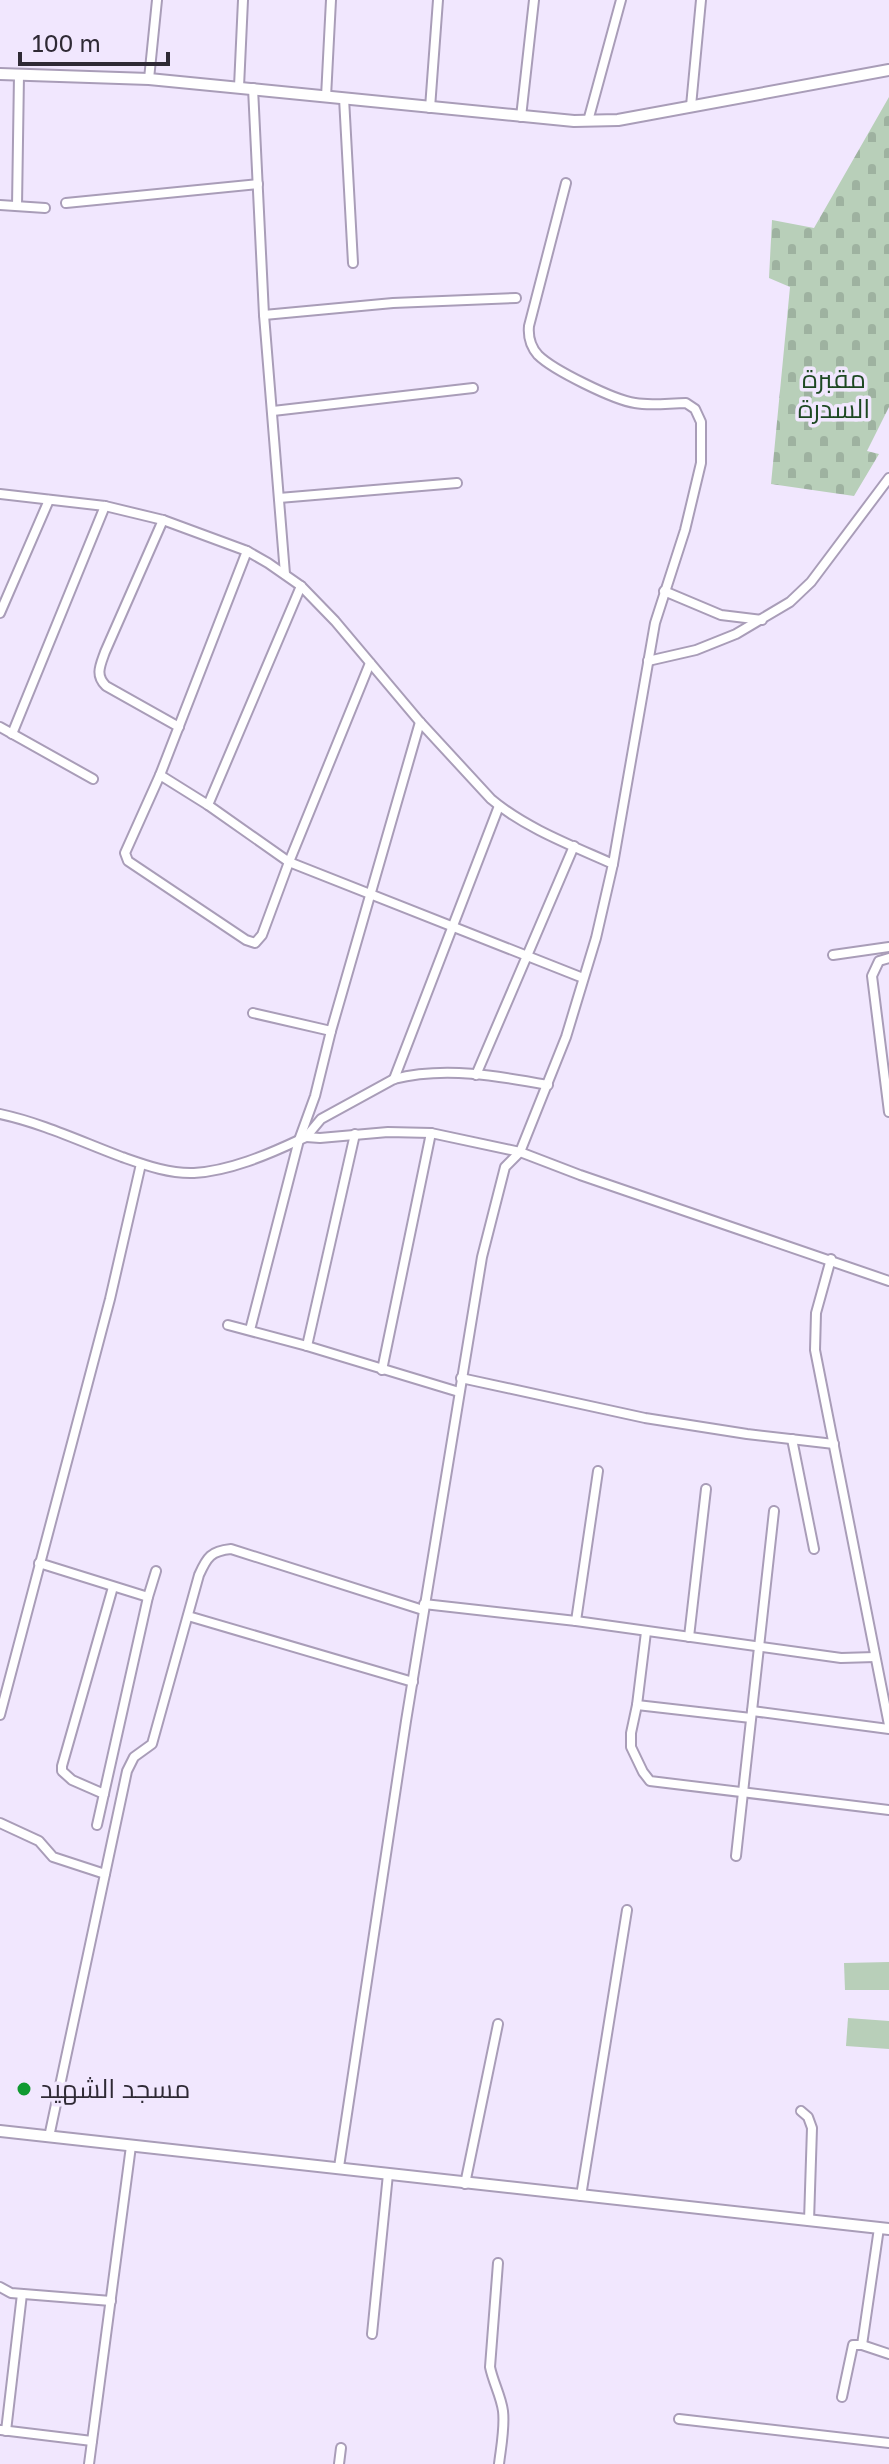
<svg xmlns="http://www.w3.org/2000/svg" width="889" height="2464" viewBox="0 0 889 2464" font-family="'Golos Text',Cairo,sans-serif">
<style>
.cemetery{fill:url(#cemetery-stones)}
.pitch{fill:#b8cfb9}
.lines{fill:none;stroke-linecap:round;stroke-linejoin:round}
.minor-casing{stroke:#a99db8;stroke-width:12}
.tertiary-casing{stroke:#a99db8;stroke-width:14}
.minor{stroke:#fff;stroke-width:8}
.tertiary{stroke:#fff;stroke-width:10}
.poi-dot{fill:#109a31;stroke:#f1e7fe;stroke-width:3}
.labels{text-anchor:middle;stroke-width:7;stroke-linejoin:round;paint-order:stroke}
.park-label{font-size:26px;fill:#1d4822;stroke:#f1e7fe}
.poi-label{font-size:26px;fill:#2f2a35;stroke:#f1e7fe;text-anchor:start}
</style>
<defs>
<pattern id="cemetery-stones" width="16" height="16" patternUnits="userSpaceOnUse" patternTransform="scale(2)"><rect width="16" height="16" fill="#b8cfb9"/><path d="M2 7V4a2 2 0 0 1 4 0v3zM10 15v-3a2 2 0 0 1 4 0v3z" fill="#9eb2a0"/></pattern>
</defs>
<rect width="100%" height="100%" fill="#f1e7fe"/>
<!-- cemetery -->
<path class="cemetery" d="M889,97V407L867,451L879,454L854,496L771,484L790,287L769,278L772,220L814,228Z"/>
<!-- pitch -->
<g class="pitch">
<path d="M889,1962V1990H845L844,1963Z"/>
<path d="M848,2018L889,2021V2049L846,2046Z"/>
</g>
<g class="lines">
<!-- minor casing -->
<g class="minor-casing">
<g id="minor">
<path d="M149,79L157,0"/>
<path d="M239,87L243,0"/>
<path d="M253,88L264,315L285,574"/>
<path d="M326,97L331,0"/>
<path d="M344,98L353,263"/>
<path d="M691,106L701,0"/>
<path d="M430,108L438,0"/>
<path d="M521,117L534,0"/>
<path d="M588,121L621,0"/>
<path d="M566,183L529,326C528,336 531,347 538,355C553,370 614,400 635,403C651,406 670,403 686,403L695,409L701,422V463L685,530L655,623L613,864"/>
<path d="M66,203L258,184"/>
<path d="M0,205L45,208"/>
<path d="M17,206L19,75"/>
<path d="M264,315L393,303L516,298"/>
<path d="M273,411L473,388"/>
<path d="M0,494L105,506L163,520L247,551L268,563L301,586L335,621L420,722L491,799C525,828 573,846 613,864L596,938L566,1037L520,1152L505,1167L482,1257L406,1721L339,2167"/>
<path d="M279,498L457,483"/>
<path d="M163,520L105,652C100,666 95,675 106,686L179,727"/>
<path d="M247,551L160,775L125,853L128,861L246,940L255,943L262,935L289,862L370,663"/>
<path d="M664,591L721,615L762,620"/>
<path d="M0,613L49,500"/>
<path d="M648,661L696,650L736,634L790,602L811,582L889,478"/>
<path d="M0,727L93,779"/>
<path d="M12,734L105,506"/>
<path d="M160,775L208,805L289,862L583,978"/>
<path d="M208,805L301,586"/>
<path d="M833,955L889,947"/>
<path d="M889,958L879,961L872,976L889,1112"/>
<path d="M253,1013L331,1031"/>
<path d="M476,1075L574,846"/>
<path d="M394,1079L499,806"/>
<path d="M0,1114C42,1123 82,1142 122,1157C145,1165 169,1174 194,1173C229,1171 267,1155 299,1140L306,1137L321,1119L394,1079C444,1066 499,1076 548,1085"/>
<path d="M306,1137L320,1138L388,1132L431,1133L520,1152L580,1175L889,1281"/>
<path d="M831,1259L816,1313L815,1350L889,1725"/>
<path d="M228,1325L307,1346L459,1392"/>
<path d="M250,1330L299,1140L315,1096L331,1031L420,722"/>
<path d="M307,1346L355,1134"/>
<path d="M382,1370L431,1133"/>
<path d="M461,1378L645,1418L747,1434L834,1444"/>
<path d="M792,1439L814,1549"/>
<path d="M39,1563L148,1597"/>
<path d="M424,1604L576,1621L841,1658L875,1657"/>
<path d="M188,1616L413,1682"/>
<path d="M576,1621L598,1471"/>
<path d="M646,1632L637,1705L631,1733V1747L643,1772L650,1781L889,1810"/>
<path d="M689,1637L706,1489"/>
<path d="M637,1705L751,1718"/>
<path d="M752,1711L889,1729"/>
<path d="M0,1715L110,1299L141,1164"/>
<path d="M104,1794L72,1780L62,1771V1766L113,1587"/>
<path d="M0,1823L39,1841L53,1857L105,1874"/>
<path d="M97,1825L148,1597L156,1571"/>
<path d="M736,1856L774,1511"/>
<path d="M801,2111L808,2117L812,2128L809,2221"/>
<path d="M49,2137L127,1771L134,1757L152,1744L199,1575C207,1557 211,1551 231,1549L423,1610"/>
<path d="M465,2184L498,2024"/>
<path d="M581,2196L627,1910"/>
<path d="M498,2263L490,2367C493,2382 501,2396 503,2411C505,2428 501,2447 499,2464"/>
<path d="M0,2287L11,2293L111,2301"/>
<path d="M372,2334L388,2174"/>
<path d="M862,2345L879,2228"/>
<path d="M842,2397L853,2345H862L889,2354"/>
<path d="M679,2419L889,2443"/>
<path d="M1,2430L92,2441"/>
<path d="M6,2431L22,2294"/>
<path d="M89,2464L131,2146"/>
<path d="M339,2464L341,2448"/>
</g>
</g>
<!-- tertiary casing -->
<g class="tertiary-casing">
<g id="tertiary">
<path d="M0,74L149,79L574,121L618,120L889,70"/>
<path d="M0,2131L889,2229"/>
</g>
</g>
<!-- minor -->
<use href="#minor" class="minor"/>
<!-- tertiary -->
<use href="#tertiary" class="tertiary"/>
</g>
<!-- markers -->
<circle class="poi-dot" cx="24" cy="2089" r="8"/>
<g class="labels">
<!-- park labels -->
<g class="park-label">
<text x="834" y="388">مقبرة<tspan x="834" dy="30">السدرة</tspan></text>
</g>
<!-- poi labels -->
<g class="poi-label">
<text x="40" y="2098">مسجد الشهيد</text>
</g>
</g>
<!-- scale -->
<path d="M20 52v12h148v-12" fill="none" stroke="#2f2a35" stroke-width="4"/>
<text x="32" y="52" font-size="24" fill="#2f2a35" stroke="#f1e7fe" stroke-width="6" paint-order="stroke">100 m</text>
</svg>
